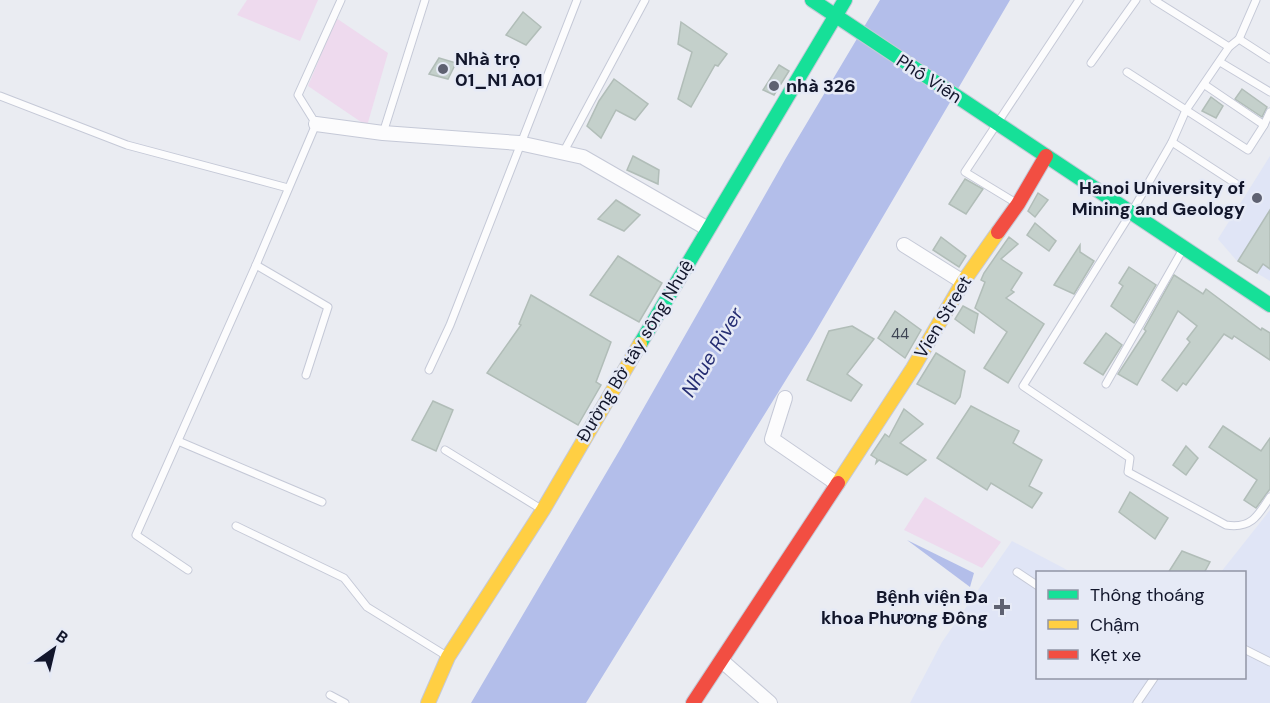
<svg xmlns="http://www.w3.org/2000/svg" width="1270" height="703" viewBox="0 0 1270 703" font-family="'DM Sans',sans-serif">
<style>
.built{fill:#e0e5f6}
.green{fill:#eedaee}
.water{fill:#b3beea}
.building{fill:#c4d0cb;stroke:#b1bdb8;stroke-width:1.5}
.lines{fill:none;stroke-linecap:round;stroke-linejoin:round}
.lane-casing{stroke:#c5c9d7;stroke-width:9}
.street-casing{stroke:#c5c9d7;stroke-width:16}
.fast-casing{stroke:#c5c9d7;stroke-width:16}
.slow-casing{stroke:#c5c9d7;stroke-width:16}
.jam-casing{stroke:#c5c9d7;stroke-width:16}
.lane{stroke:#fcfcfd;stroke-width:7}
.street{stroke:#fcfcfd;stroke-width:14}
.fast{stroke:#16e098;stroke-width:14}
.slow{stroke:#ffcf43;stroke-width:14}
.jam{stroke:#f24e42;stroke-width:14}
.poi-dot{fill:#5e6171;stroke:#e6eaf6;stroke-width:2}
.labels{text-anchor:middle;stroke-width:5;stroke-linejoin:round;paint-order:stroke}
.number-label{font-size:15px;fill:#3e4453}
.poi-label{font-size:18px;font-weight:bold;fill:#12162b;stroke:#e6eaf6;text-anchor:start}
.street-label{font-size:18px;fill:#12162b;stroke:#e6eaf6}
.water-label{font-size:20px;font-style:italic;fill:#262e73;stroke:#e6eaf6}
</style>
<rect width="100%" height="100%" fill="#eaecf2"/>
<!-- built -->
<g class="built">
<path d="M1270,156V281L1237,261L1218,239Z"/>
<path d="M1270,510V703H910L942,642L1012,541L1071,572H1038V678H1244V572H1221Z"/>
</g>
<!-- green -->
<g class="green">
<path d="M247,0H318L300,41L237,15Z"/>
<path d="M336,18L388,53L367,126L308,86Z"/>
<path d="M925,497L1001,542L982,568L904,530Z"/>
</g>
<!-- water -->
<g class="water">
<path d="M880,0H1010L813,336L586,703H471L622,446L786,158Z"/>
<path d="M907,540L974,573L970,587Z"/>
</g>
<!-- building -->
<g class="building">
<path d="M523,12L541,27L526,45L506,35Z"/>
<path d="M681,22L727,54L718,66L715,65L691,107L678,99L692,52L678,44Z"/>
<path d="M439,58L456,63L448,79L429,74Z"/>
<path d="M779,65L789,71L774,95L763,90Z"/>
<path d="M614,79L648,104L635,120L616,110L601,138L587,126L599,101Z"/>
<path d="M1242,89L1267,107L1262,117L1235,99Z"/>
<path d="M1211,97L1223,106L1216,118L1202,111Z"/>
<path d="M633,156L659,170L658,184L627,170Z"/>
<path d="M965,179L983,189L966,214L949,204Z"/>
<path d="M1038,193L1048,200L1035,217L1028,211Z"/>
<path d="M616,200L640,215L624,231L598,219Z"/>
<path d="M1270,210V269L1263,264L1257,273L1238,261Z"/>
<path d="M1035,223L1056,241L1049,251L1027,235Z"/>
<path d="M941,237L966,256L959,267L933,250Z"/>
<path d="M1009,237L1018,244L1001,259L1022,273L1011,290L1014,292L1006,298L1044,324L1008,383L984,368L1007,332L975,308L985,282L981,280L984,273Z"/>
<path d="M1080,245V252L1094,261L1074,294L1054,285Z"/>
<path d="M618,256L662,283L639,322L590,295Z"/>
<path d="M1129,267L1156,285L1134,323L1111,306L1123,286L1119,283Z"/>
<path d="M1174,275L1203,294L1206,289L1261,330L1262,328L1270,333V360L1234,336L1232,339L1224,334L1186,385L1183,383L1177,391L1162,380L1190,342L1187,339L1197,326L1178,311L1137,385L1118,374L1146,331L1144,329Z"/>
<path d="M531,295L611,342L596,382L601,385L578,425L487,373L521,325L519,324Z"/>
<path d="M963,306L978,314L974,333L955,319Z"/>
<path d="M895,311L921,330L905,358L878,338Z"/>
<path d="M852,326L874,339L847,374L862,385L851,401L807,380L829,331Z"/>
<path d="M1106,333L1122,345L1103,375L1084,363Z"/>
<path d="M936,353L965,371L960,397L955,404L917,384Z"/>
<path d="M433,401L453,410L436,451L412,440Z"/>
<path d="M971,406L1019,431L1013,443L1042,460L1029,486L1042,493L1032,508L991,483L987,490L937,458Z"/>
<path d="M904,409L923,424L900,443L926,460L907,475L879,460L876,463L877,459L871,455L885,434L889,437Z"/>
<path d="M1223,426L1261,451L1270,438V489L1256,508L1244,500L1257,480L1209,447Z"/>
<path d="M1186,446L1198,458L1186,475L1173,465Z"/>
<path d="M1130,492L1168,518L1155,539L1119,512Z"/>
<path d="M1182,551L1210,562L1204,573H1168Z"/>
</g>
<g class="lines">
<!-- lane casing -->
<g class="lane-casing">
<g id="lane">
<path d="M1154,0L1229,47"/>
<path d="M1256,0L1239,39L1229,47L1186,110L1172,142L1134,208L1023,386L1130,458L1128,472L1226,525C1251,529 1258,516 1270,497"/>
<path d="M1239,39L1270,59"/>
<path d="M1220,62L1270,92"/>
<path d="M1091,63L1136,0"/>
<path d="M1127,72L1248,150L1264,125L1270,112"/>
<path d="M1205,85L1264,125"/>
<path d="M0,96L127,145L288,188"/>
<path d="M383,133L425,0"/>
<path d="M1172,142L1238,185"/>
<path d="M563,153L645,0"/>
<path d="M1016,203L965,172L1079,0"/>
<path d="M256,265L328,307L306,375"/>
<path d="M429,370L450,325L577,0"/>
<path d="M1106,384L1183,249"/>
<path d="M178,441L322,502"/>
<path d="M445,450L541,509"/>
<path d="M236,526L344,578L367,607L445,655"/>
<path d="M188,570L136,535L256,265L316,124L298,95L341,0"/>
<path d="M1017,572L1038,586"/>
<path d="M1244,649L1270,662"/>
<path d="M330,695L345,703"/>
<path d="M1137,703L1154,678"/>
</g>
</g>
<!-- street casing -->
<g class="street-casing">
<g id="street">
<path d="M316,124L383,133L519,143L583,157L708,229"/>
<path d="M904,245L963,282"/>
<path d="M785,398L772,439L836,483"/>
<path d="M722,661L770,703"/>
</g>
</g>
<!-- fast casing -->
<g class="fast-casing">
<g id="fast">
<path d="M812,0L1270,305"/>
<path d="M640,344L845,0"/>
</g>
</g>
<!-- slow casing -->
<g class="slow-casing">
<g id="slow">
<path d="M838,483L913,368L963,282L998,232"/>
<path d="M428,703L448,657L543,510L640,344"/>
</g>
</g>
<!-- jam casing -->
<g class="jam-casing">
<g id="jam">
<path d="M998,232L1018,204L1046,156"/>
<path d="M693,703L838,483"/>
</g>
</g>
<!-- lane -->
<use href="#lane" class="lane"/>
<!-- street -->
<use href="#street" class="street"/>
<!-- fast -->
<use href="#fast" class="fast"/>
<!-- slow -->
<use href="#slow" class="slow"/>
<!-- jam -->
<use href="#jam" class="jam"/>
</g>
<!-- markers -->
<g class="poi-dot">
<circle cx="443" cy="69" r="6"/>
<circle cx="774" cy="86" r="6"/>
<circle cx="1257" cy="198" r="6"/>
<path d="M999 598h6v6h6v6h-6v6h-6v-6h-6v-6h6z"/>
</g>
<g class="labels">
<!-- number labels -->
<g class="number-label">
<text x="900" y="339">44</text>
</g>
<!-- poi labels -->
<g class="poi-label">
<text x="455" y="65">Nhà trọ<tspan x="455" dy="21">01_N1 A01</tspan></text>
<text x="786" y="92">nhà 326</text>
<text x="1245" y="194" text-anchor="end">Hanoi University of<tspan x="1245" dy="21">Mining and Geology</tspan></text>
<text x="988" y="603" text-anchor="end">Bệnh viện Đa<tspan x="988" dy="21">khoa Phương Đông</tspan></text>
</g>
<!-- street labels -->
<g class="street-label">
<text transform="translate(929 79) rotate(33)" y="6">Phố Viên</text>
<text transform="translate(943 317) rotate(-59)" y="6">Vien Street</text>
<text transform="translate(635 351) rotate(-59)" y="6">Đường Bờ tây sông Nhuệ</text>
</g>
<!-- water labels -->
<g class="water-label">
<text transform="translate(712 352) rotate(-59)" y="7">Nhue River</text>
</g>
</g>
<!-- legend -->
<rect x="1036" y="571" width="210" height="108" fill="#e6eaf6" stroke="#9195a5" stroke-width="1.5"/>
<rect x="1048" y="590" width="30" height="9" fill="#16e098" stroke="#9195a5" stroke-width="1.5"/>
<text x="1090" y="601" font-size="18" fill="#12162b">Thông thoáng</text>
<rect x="1048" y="620" width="30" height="9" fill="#ffcf43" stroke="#9195a5" stroke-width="1.5"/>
<text x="1090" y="631" font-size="18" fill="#12162b">Chậm</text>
<rect x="1048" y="650" width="30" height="9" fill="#f24e42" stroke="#9195a5" stroke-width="1.5"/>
<text x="1090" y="661" font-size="18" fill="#12162b">Kẹt xe</text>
<!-- north arrow -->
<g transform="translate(54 649) rotate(34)" stroke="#e6eaf6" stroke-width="4.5" paint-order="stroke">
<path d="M0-4.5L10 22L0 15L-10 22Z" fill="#12162b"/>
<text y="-9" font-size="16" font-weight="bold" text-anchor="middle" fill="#12162b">B</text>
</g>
</svg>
